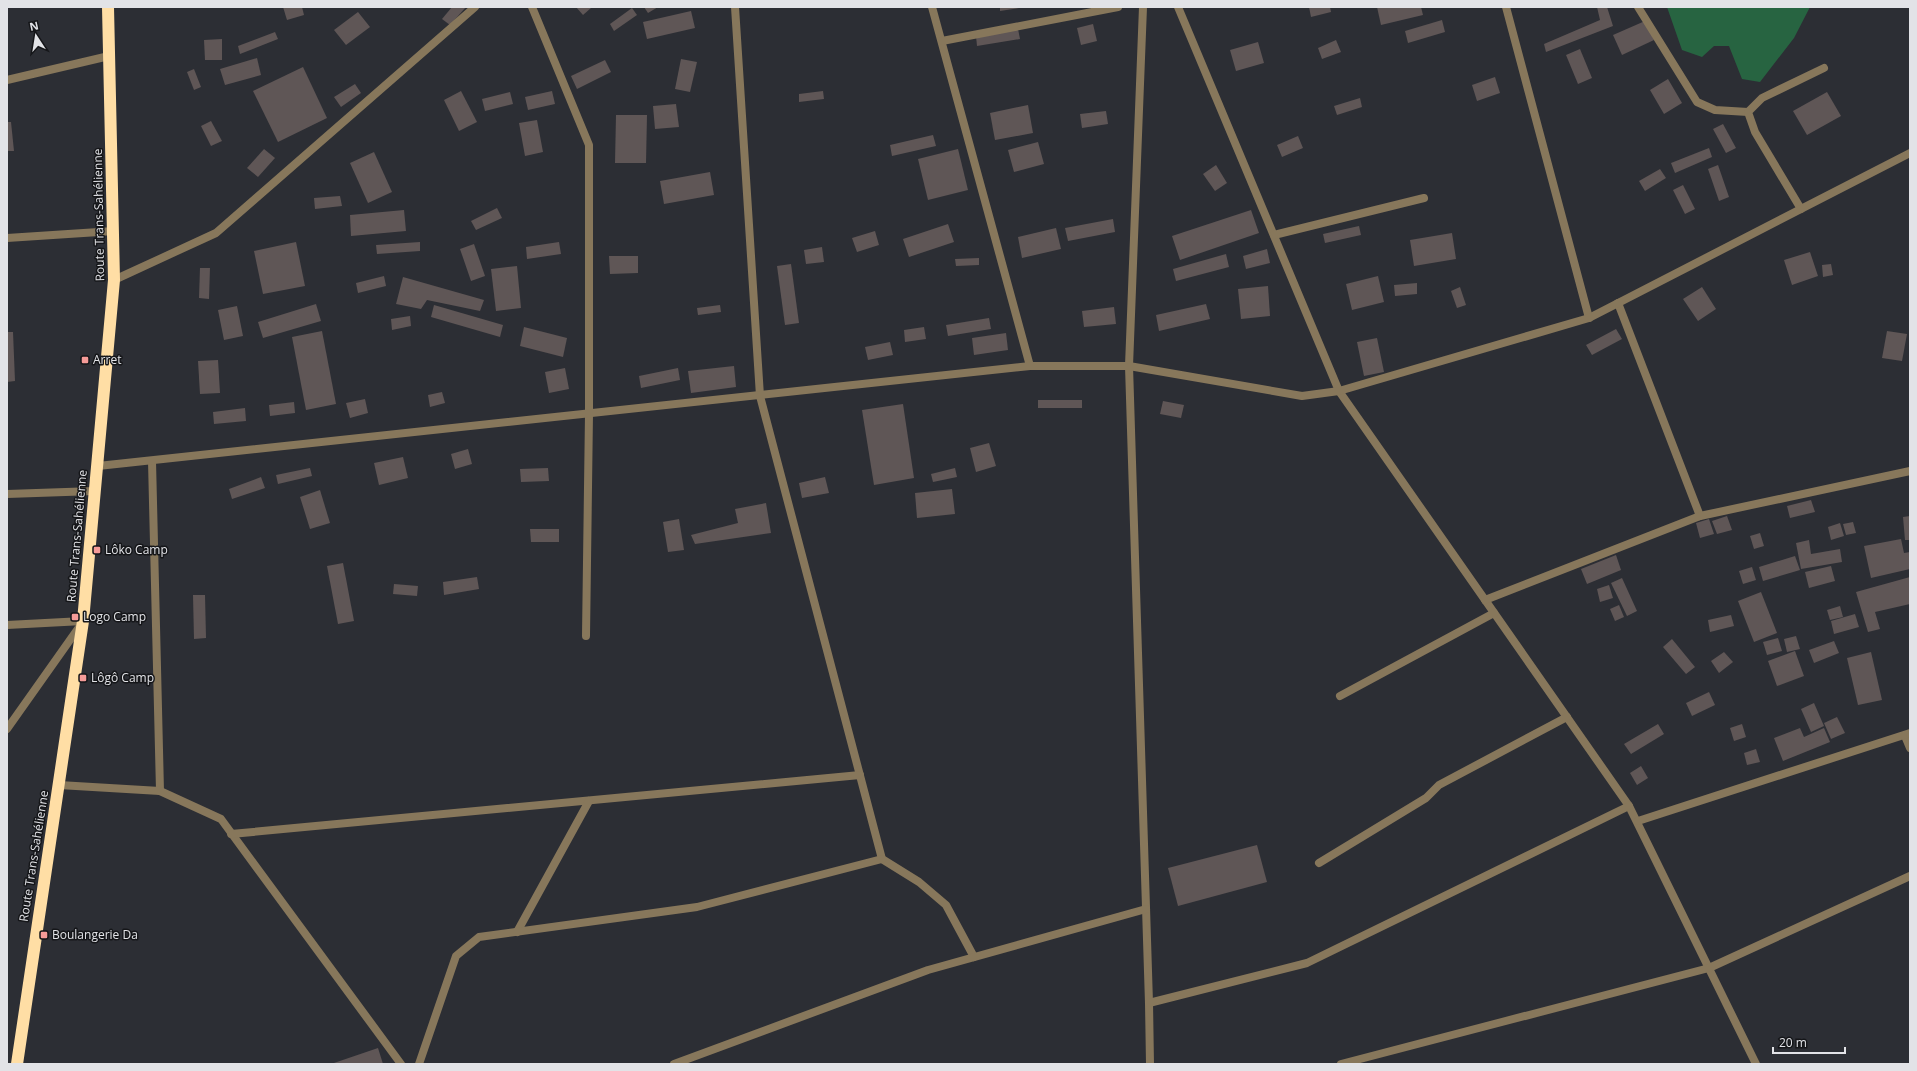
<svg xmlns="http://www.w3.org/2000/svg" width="1917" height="1071" viewBox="0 0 1917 1071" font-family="'Open Sans',sans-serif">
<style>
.green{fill:#276441}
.building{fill:#5f5656}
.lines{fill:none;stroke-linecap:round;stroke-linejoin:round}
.street{stroke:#87775b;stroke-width:8}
.highway{stroke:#ffdea5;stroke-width:12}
.poi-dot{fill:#f59b98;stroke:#151619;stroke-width:1.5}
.labels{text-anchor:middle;stroke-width:3;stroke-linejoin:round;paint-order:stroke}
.street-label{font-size:12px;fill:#e2e3e7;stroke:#151619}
.poi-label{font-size:12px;fill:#e2e3e7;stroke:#151619;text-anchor:start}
</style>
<rect width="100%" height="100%" fill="#2c2e34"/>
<!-- green -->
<path class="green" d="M1667,7H1810L1794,38L1760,82L1742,79L1729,46H1714L1702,57L1682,50Z"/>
<!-- building -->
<g class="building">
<path d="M283,7H302L304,15L287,20Z"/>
<path d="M452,7H466L450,25L442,19Z"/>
<path d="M576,7H590L591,8L583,15Z"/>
<path d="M644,7H658L648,13Z"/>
<path d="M1000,7H1019V8L1000,11Z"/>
<path d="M1309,7H1330L1331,12L1311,17Z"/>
<path d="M1377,7H1421L1423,15L1381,25Z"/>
<path d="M1597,7H1607L1613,26L1546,52L1544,44L1600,20Z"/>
<path d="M632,8L637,15L614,31L610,24Z"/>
<path d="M691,11L695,28L647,39L643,22Z"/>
<path d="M358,12L370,27L346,45L334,30Z"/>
<path d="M1442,20L1445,32L1408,43L1405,31Z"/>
<path d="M1645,21L1654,40L1622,55L1613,35Z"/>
<path d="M1093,24L1097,41L1081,45L1077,28Z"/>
<path d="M1018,29L1020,39L977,46L976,36Z"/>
<path d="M275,32L278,39L240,54L238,46Z"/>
<path d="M222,39V60H205L204,40Z"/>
<path d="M1336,40L1341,52L1322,59L1318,48Z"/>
<path d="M1258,42L1264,63L1236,71L1230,50Z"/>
<path d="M1580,49L1592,78L1578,84L1566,55Z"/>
<path d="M257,58L261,75L225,85L220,69Z"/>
<path d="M681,59L697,62L690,92L675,89Z"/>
<path d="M605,60L611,72L577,89L571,76Z"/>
<path d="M303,67L327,118L278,142L253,91Z"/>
<path d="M194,69L201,87L194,90L187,72Z"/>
<path d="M1495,77L1500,93L1477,101L1472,85Z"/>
<path d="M1668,79L1682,103L1664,114L1650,90Z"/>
<path d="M355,84L361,93L341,107L334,97Z"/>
<path d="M461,91L477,122L459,131L444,100Z"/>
<path d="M552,91L555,104L528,110L525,97Z"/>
<path d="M823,91L824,99L799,102V94Z"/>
<path d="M510,92L513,104L485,111L482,99Z"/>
<path d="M1827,92L1841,116L1807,135L1793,111Z"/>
<path d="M1360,98L1362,107L1337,115L1334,106Z"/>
<path d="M676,104L679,127L655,129L653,106Z"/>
<path d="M1028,105L1033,133L995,140L990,113Z"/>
<path d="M1106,111L1108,124L1082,128L1080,114Z"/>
<path d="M616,115H647L646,163H615Z"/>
<path d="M537,120L543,152L525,156L519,123Z"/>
<path d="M211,121L222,141L211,146L201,126Z"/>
<path d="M7,122H11L14,151H7Z"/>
<path d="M1723,124L1736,148L1726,153L1713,129Z"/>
<path d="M933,135L936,146L892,156L890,145Z"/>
<path d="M1298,136L1303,148L1282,157L1277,145Z"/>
<path d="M1038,142L1044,164L1014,172L1008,150Z"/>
<path d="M1709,148L1712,157L1675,173L1671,163Z"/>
<path d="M264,149L275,158L258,177L247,168Z"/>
<path d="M958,149L968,190L928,200L918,159Z"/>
<path d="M374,152L392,192L368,203L350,163Z"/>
<path d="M1216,165L1227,183L1215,191L1203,174Z"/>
<path d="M1718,165L1729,197L1719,201L1708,169Z"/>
<path d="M1660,169L1666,178L1645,191L1639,181Z"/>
<path d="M710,172L714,195L664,204L660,181Z"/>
<path d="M1683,185L1695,209L1685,214L1673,190Z"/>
<path d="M340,196L342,206L315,209L314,198Z"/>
<path d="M497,208L502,218L476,230L471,221Z"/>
<path d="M404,210L406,231L351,236L350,215Z"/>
<path d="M1251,210L1259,233L1180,260L1172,236Z"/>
<path d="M1113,219L1115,232L1068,241L1065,228Z"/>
<path d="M948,224L954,242L909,257L903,239Z"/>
<path d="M1359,226L1361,235L1325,243L1323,234Z"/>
<path d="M1056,228L1061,249L1022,258L1018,237Z"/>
<path d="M875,231L879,245L857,252L852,238Z"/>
<path d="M1452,233L1456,259L1414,266L1410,240Z"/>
<path d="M296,242L305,286L263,294L254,251Z"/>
<path d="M420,242V251L377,254L376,245Z"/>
<path d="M559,242L561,254L527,259L526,247Z"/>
<path d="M474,244L485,276L471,281L460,249Z"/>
<path d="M822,247L824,262L806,264L804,250Z"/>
<path d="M1267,249L1270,263L1246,269L1243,256Z"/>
<path d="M1810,252L1818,276L1792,285L1784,260Z"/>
<path d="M1226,254L1229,267L1176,281L1173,269Z"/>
<path d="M609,256H638V273L610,274Z"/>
<path d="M979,258V265L956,266L955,259Z"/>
<path d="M791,264L799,323L785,325L777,266Z"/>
<path d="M1831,264L1833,275L1823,277L1822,265Z"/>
<path d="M517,266L521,308L496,311L491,269Z"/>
<path d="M200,268H210L209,299L199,298Z"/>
<path d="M384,276L386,286L358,293L356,283Z"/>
<path d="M1378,276L1384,302L1352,310L1346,284Z"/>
<path d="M403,277L484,300L480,311L427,300L421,309L396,304Z"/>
<path d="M1417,283V294L1395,296L1394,285Z"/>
<path d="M1268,286L1270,316L1241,319L1238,289Z"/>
<path d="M1460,287L1466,305L1457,308L1451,291Z"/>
<path d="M1702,287L1716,309L1698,321L1683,299Z"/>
<path d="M316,304L321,321L263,338L258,322Z"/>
<path d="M1206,304L1210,319L1159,331L1156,315Z"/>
<path d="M434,305L503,325L500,337L431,317Z"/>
<path d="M720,305L721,312L698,315L697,308Z"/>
<path d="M237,306L243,336L224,340L218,310Z"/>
<path d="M1114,307L1116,324L1084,327L1082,311Z"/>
<path d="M410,316L411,326L392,330L391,319Z"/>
<path d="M989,318L991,329L948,336L946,325Z"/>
<path d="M524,327L567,338L563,357L520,346Z"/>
<path d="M924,327L926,339L905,342L904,330Z"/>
<path d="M1616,329L1622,339L1592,355L1586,345Z"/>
<path d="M322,331L336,404L306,410L292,337Z"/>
<path d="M1887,331L1907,334L1902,361L1882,358Z"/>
<path d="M7,332H13L15,381L7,382Z"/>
<path d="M1006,333L1008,350L974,355L972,338Z"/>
<path d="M1377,338L1384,372L1364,376L1357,342Z"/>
<path d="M890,342L893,355L868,360L865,347Z"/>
<path d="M218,360L220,393L200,394L198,361Z"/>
<path d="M734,366L736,387L691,393L688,371Z"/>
<path d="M565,368L569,389L549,393L545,372Z"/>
<path d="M678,368L680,380L641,388L639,376Z"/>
<path d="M442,392L445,403L430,407L428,395Z"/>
<path d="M365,399L368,413L350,418L346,403Z"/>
<rect x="1038" y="400" width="44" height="8"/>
<path d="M1163,401L1184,405L1181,418L1160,414Z"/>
<path d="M294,402L295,413L270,416L269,405Z"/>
<path d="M903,404L914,478L874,485L862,410Z"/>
<path d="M245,408L246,421L214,424L213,412Z"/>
<path d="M989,443L996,466L976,472L970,448Z"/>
<path d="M468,449L472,464L455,469L451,454Z"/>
<path d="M403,457L408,478L379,485L374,463Z"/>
<path d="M310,468L312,476L278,484L276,475Z"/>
<path d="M548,468L549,481L521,482L520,469Z"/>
<path d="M955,468L957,477L933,482L931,474Z"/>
<path d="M261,477L265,488L232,499L229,489Z"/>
<path d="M825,477L829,493L802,498L799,483Z"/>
<path d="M952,489L955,514L917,518L915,493Z"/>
<path d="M320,490L330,523L310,529L300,497Z"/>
<path d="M1811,500L1815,512L1790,518L1787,506Z"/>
<path d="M766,503L771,533L695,544L691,535L738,523L735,509Z"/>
<path d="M1727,516L1732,530L1717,534L1712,521Z"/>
<path d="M1910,516V540H1905L1903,517Z"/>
<path d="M679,519L684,550L668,552L663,522Z"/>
<path d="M1709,519L1714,534L1700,538L1696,523Z"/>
<path d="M1853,522L1856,533L1846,535L1843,524Z"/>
<path d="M1840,523L1844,536L1831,540L1828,527Z"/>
<path d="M530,529H559V542H531Z"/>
<path d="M1760,533L1764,546L1754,549L1750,536Z"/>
<path d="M1901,539L1904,553L1910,552V569L1871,578L1864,546Z"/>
<path d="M1809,540L1811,554L1840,549L1842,562L1801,569L1796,543Z"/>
<path d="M1616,555L1621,570L1587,584L1581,569Z"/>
<path d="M1795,556L1800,570L1763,581L1759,567Z"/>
<path d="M343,563L354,621L338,624L327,566Z"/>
<path d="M1831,566L1835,581L1809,588L1805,572Z"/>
<path d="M1752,567L1756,580L1743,584L1739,571Z"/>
<path d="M477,577L479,589L444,595L443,582Z"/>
<path d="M1910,577V604L1875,612L1880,629L1868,632L1856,592Z"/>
<path d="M1622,578L1637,611L1627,616L1611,583Z"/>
<path d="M394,584L418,586L417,596L393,594Z"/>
<path d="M1609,585L1613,598L1600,602L1597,589Z"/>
<path d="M1761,592L1777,633L1754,642L1738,601Z"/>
<path d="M193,595H205L206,638L194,639Z"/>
<path d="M1619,605L1624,617L1615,621L1610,609Z"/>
<path d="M1840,606L1843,617L1830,620L1827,610Z"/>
<path d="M1855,614L1859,627L1834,634L1831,621Z"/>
<path d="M1731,615L1734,626L1710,632L1708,620Z"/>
<path d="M1796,636L1800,649L1787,652L1784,639Z"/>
<path d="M1778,638L1782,651L1767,655L1763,642Z"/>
<path d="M1672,639L1695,667L1686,674L1663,647Z"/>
<path d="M1834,641L1839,653L1814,663L1809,650Z"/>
<path d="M1795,651L1804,676L1777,686L1768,661Z"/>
<path d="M1724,652L1733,662L1719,673L1711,661Z"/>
<path d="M1871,652L1882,700L1858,705L1847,658Z"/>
<path d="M1709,692L1715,705L1692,716L1686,703Z"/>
<path d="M1814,703L1824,726L1811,732L1801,709Z"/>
<path d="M1837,717L1845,733L1831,739L1824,723Z"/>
<path d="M1658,724L1664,734L1631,754L1624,744Z"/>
<path d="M1742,724L1746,737L1734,741L1730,728Z"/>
<path d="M1800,728L1804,737L1824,728L1830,742L1783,761L1774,738Z"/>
<path d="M1756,749L1760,762L1747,765L1744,753Z"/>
<path d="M1641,766L1648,778L1637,785L1630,773Z"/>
<path d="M1257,845L1267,882L1178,906L1168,868Z"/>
<path d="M378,1048L383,1064H331Z"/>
</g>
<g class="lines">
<!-- street -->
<g class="street">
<path d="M532,7L589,145V414L586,636"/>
<path d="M735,7L760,396L882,859L919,882L946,905L974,957"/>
<path d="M932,7L1030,366"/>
<path d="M1143,7L1129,366L1149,1003L1150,1064"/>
<path d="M1178,7L1339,391L1629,806L1756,1064"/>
<path d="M1506,7L1589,318"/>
<path d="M1638,7L1697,102L1715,110L1748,112"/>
<path d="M942,41L1118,7"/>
<path d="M7,80L109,56"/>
<path d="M1801,209L1755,132L1748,112L1762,98L1824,68"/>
<path d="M1274,235L1424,198"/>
<path d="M7,238L114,231"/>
<path d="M114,280L216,233L475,7"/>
<path d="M1618,303L1700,516"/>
<path d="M152,461L160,791"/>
<path d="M98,466L1030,366H1129L1302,396L1339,391L1589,318L1910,153"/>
<path d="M7,494L95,491"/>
<path d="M1485,600L1700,516L1910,471"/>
<path d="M7,625L83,621"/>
<path d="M1340,696L1494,613"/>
<path d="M7,729L82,623"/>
<path d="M1905,736L1910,748"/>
<path d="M59,785L160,791L221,819L401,1064"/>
<path d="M1638,821L1910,733"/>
<path d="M231,834L860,775"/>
<path d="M1319,863L1426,798L1439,785L1567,717"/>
<path d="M517,932L589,801"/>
<path d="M1149,1003L1307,963L1629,806"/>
<path d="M419,1064L456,956L479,937L697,907L882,859"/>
<path d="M674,1064L928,970L1146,909"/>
<path d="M1341,1064L1709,968L1910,876"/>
</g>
<!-- highway -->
<path class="highway" d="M17,1064L83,621L114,280L108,7"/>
</g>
<!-- markers -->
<g class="poi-dot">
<rect x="81" y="356" width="8" height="8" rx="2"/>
<rect x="93" y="546" width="8" height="8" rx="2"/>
<rect x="71" y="613" width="8" height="8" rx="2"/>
<rect x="79" y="674" width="8" height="8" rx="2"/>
<rect x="40" y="931" width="8" height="8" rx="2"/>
</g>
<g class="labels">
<!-- street labels -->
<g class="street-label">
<text transform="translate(99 215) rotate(-91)" y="4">Route Trans-Sahélienne</text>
<text transform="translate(77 536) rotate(-85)" y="4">Route Trans-Sahélienne</text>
<text transform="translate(34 856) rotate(-81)" y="4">Route Trans-Sahélienne</text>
</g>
<!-- poi labels -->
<g class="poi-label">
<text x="93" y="364">Arret</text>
<text x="105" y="554">Lôko Camp</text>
<text x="83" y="621">Logo Camp</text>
<text x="91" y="682">Lôgô Camp</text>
<text x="52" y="939">Boulangerie Da</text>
</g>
</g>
<!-- border -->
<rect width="1917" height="1071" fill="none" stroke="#e2e3e7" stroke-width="16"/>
<!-- north arrow -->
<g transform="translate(36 36) rotate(348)" stroke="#151619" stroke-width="3" paint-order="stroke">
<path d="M0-3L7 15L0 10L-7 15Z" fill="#e2e3e7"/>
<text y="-6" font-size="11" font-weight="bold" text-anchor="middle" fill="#e2e3e7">N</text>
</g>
<!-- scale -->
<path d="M1773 1047v6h72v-6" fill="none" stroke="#e2e3e7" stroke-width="2"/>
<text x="1779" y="1047" font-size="12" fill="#e2e3e7" stroke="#151619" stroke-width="3" paint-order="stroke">20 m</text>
</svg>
